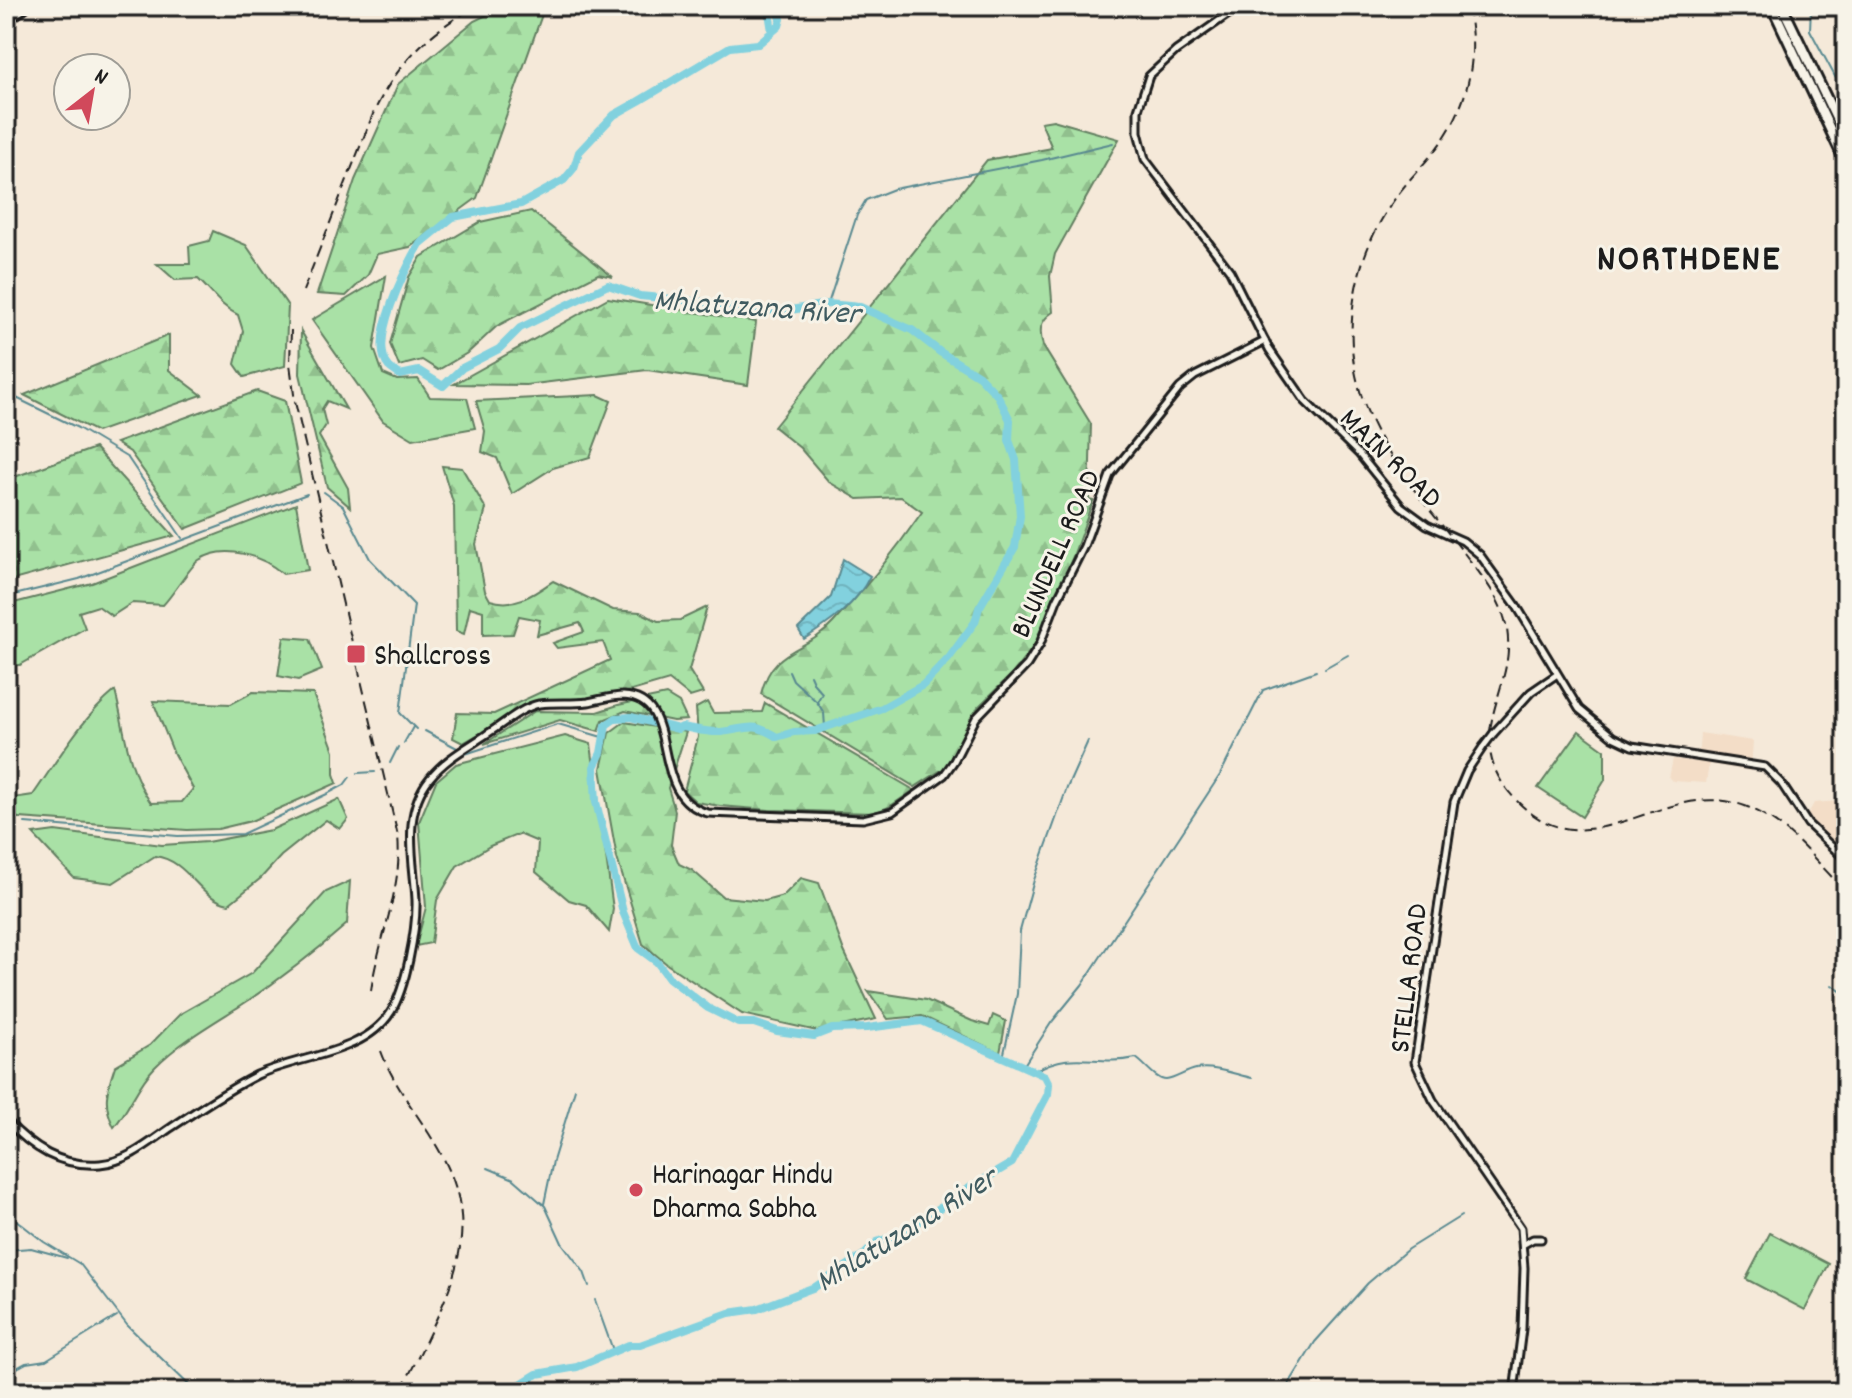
<svg xmlns="http://www.w3.org/2000/svg" width="1852" height="1398" viewBox="0 0 1852 1398" font-family="Dekko,sans-serif">
<style>
.built{fill:#f3ddc7}
.green{fill:#a9e1a6;stroke:#627e61;stroke-width:2}
.forest{fill:url(#forest-firs);stroke:#627e61;stroke-width:2}
.water{fill:url(#water-waves);stroke:#598990;stroke-width:2}
.lines{fill:none;stroke-linecap:round;stroke-linejoin:round}
.stream{stroke:#598990;stroke-width:2}
.river{stroke:#82d1de;stroke-width:8}
.tertiary-casing{stroke:#1c1c1c;stroke-width:11}
.secondary-casing{stroke:#1c1c1c;stroke-width:11}
.motorway-casing{stroke:#1c1c1c;stroke-width:14}
.tertiary{stroke:#f7f3e8;stroke-width:5}
.secondary{stroke:#f7f3e8;stroke-width:5}
.motorway{stroke:#f7f3e8;stroke-width:8}
.rail{stroke:#1c1c1c;stroke-width:2;stroke-dasharray:12 6;stroke-linecap:butt}
.secondary-bridge-casing{stroke:#1c1c1c;stroke-width:11;stroke-linecap:butt}
.secondary-bridge{stroke:#f7f3e8;stroke-width:5}
.poi-dot{fill:#d1495b;stroke:#f7f3e8;stroke-width:3}
.labels{text-anchor:middle;stroke-width:6;stroke-linejoin:round;paint-order:stroke}
.street-label{font-size:30px;fill:#1c1c1c;stroke:#f7f3e8}
.poi-label{font-size:30px;fill:#1c1c1c;stroke:#f7f3e8;text-anchor:start}
.water-label{font-size:32px;font-style:italic;fill:#405b60;stroke:#f7f3e8}
.district-label{font-size:38px;font-weight:bold;letter-spacing:2px;fill:#1c1c1c;stroke:#f7f3e8}
</style>
<defs>
<pattern id="forest-firs" width="22" height="20" patternUnits="userSpaceOnUse" patternTransform="scale(2)"><rect width="22" height="20" fill="#a9e1a6"/><path d="M5 1l3.5 6h-7zM16 11l3.5 6h-7z" fill="#91c08e"/></pattern>
<pattern id="water-waves" width="16" height="10" patternUnits="userSpaceOnUse" patternTransform="scale(2)"><rect width="16" height="10" fill="#82d1de"/><path d="M0 5q4-4 8 0t8 0" fill="none" stroke="#70b3be"/></pattern>
</defs>
<rect width="100%" height="100%" fill="#f5e9d9"/>
<filter id="ink" filterUnits="userSpaceOnUse"><feTurbulence type="fractalNoise" baseFrequency=".0125" numOctaves="2"/><feDisplacementMap in="SourceGraphic" scale="16" xChannelSelector="R" yChannelSelector="G"/><feConvolveMatrix kernelMatrix="1 2 1 2 8 2 1 2 1" color-interpolation-filters="sRGB"/></filter>
<g filter="url(#ink)">
<!-- built -->
<g class="built">
<path d="M1700,733L1753,741L1751,771L1709,764L1706,783L1673,781L1669,778L1673,759L1698,762Z"/>
<path d="M1846,798V856L1809,823L1807,816L1814,803L1840,801Z"/>
</g>
<!-- green -->
<g class="green">
<path d="M213,231L246,245L288,306L285,366L244,377L235,364L243,331L238,315C221,307 212,292 198,279L175,280L157,264H190L189,246L209,241Z"/>
<path d="M386,276L374,348L383,374L397,380L418,379L430,397L467,398L475,428L413,439L383,421L312,320Z"/>
<path d="M296,504L308,570L283,574C262,556 226,543 199,560C191,565 173,595 163,605L132,603L112,616L98,606L79,612L85,628L20,665H6V605L92,583Z"/>
<path d="M284,637L310,639L322,670L298,680L278,676Z"/>
<path d="M115,691C125,729 127,770 151,803L182,802L193,789L174,754L153,701L231,704L253,692L313,694L334,751V774L337,783L251,821L218,829L187,830L6,817V799L33,795C59,758 80,720 115,691Z"/>
<path d="M1579,731L1605,750V780L1582,817L1538,788Z"/>
<path d="M565,736L591,744L613,909L609,932L586,905L569,900L536,872L538,842L519,834L490,846L457,866L437,900L431,943L416,946L426,907L419,822L436,781L456,764Z"/>
<path d="M339,799L348,819L340,829L326,820L281,856L261,878L229,904C197,898 190,861 155,856L113,883L74,878L33,834L55,831L162,845L207,842L271,830Z"/>
<path d="M350,881L347,924C313,954 278,981 240,1006C210,1025 180,1042 155,1067C137,1085 130,1109 114,1127C102,1103 107,1090 115,1066L150,1045L180,1014L252,973L326,892Z"/>
<path d="M1770,1233L1829,1264L1805,1310L1746,1279Z"/>
</g>
<!-- forest -->
<g class="forest">
<path d="M505,6H545L477,198L410,247L377,254L368,275L346,296L317,294L355,180L398,84L474,21Z"/>
<path d="M1053,120L1119,139L1055,254L1050,276L1053,312C1039,321 1039,331 1043,346L1091,424L1089,500L1093,501L1072,559L1034,646L1012,674L978,707L946,767L915,787L761,694C773,645 806,653 833,623C866,588 895,551 922,512L901,497L858,499L829,482L800,448L774,427L987,160L1052,148L1041,122Z"/>
<path d="M531,211L613,277L598,274L497,326L469,352L438,370L422,360L399,366L390,344L409,277L421,257L480,222Z"/>
<path d="M608,298L756,322L748,385L647,370L526,385L454,384Z"/>
<path d="M301,331L346,409L327,401L322,409L326,425L319,436L348,488L350,507L327,487L300,374Z"/>
<path d="M169,335V370L202,395L97,432L24,395Z"/>
<path d="M257,391L285,401L301,483L185,529L130,452L116,443Z"/>
<path d="M598,395L611,401L590,457L553,468L512,494L497,458L482,452L485,431L476,401Z"/>
<path d="M95,448L174,536L6,582V480Z"/>
<path d="M442,466L462,468L486,509L476,544L485,591L490,600C515,608 533,595 553,581L613,610L640,612L658,621L680,620L707,607L689,670L703,693L690,697L669,680L621,694L574,702L533,703L463,743L453,738L457,713L494,714L610,660L603,642L557,648L553,643L584,632L580,623L537,635L540,620L519,616L513,634L483,635V611L470,607L464,634L456,631L454,506Z"/>
<path d="M666,695L679,703L687,720L673,721L625,711L603,720L599,731L560,720L484,744L535,711L597,712L618,705Z"/>
<path d="M707,702L713,713L762,712L765,703L914,790L889,807L874,813L769,810L720,806L696,802L684,791L698,737L696,708Z"/>
<path d="M624,722L686,732L668,788L675,811L671,845L679,864L692,870L723,897L765,901L783,896L801,878L819,883L844,951L876,1019L817,1031L742,1014L668,965L643,944L617,858L601,769L609,733Z"/>
<path d="M868,991L926,1000L972,1021L989,1026L993,1015L1006,1021L1000,1053L922,1016L888,1019Z"/>
</g>
<!-- water -->
<path class="water" d="M843,559L870,576C857,604 829,624 804,639L798,629L831,597Z"/>
<g class="lines">
<!-- stream -->
<g class="stream">
<path d="M1811,6L1810,30L1846,97"/>
<path d="M828,304L857,215L866,200L894,189L1042,160L1113,143"/>
<path d="M6,393L78,428L128,458L182,538"/>
<path d="M324,492L343,506L370,559L414,605L400,713L416,729"/>
<path d="M6,597L79,579L307,494"/>
<path d="M1325,668L1348,655"/>
<path d="M789,671L793,680L817,702"/>
<path d="M810,675L814,684L822,693L817,702L824,713L825,727"/>
<path d="M425,731L457,748"/>
<path d="M404,743L413,727"/>
<path d="M462,755L558,724L602,737"/>
<path d="M390,763L398,747"/>
<path d="M358,773L375,772"/>
<path d="M25,823L178,836L242,834L327,794L344,785L350,777"/>
<path d="M1832,985L1846,995"/>
<path d="M1003,1058L1017,994L1020,931L1034,880L1067,788L1088,741"/>
<path d="M1024,1065L1051,1023L1082,985L1220,775L1263,690L1316,671"/>
<path d="M1035,1071C1075,1048 1094,1067 1136,1058C1144,1063 1156,1080 1166,1080C1175,1079 1186,1071 1196,1069C1214,1066 1234,1074 1252,1078"/>
<path d="M488,1168L514,1179L545,1206L562,1243L584,1272L589,1286"/>
<path d="M544,1204L553,1161L575,1089"/>
<path d="M6,1212L44,1242L80,1264L127,1325L196,1392"/>
<path d="M6,1250L31,1248L67,1258"/>
<path d="M595,1300L614,1353"/>
<path d="M6,1374L26,1363L46,1360L117,1316"/>
<path d="M1284,1392L1315,1342L1368,1283L1408,1249L1461,1216"/>
</g>
<!-- river -->
<g class="river">
<path d="M768,6L772,31"/>
<path d="M508,1392L537,1374L577,1367L629,1345H640L729,1313L757,1309L815,1287L865,1254L877,1242L901,1234L966,1190L1012,1163L1048,1094L1049,1084L1045,1076L922,1021L867,1028L832,1029L814,1036L777,1031L754,1023H738L708,1008L669,978L657,962L638,948L623,912L596,802L594,767L601,753L606,725L616,718L631,717L678,729L682,727C695,729 708,733 721,732C750,729 750,721 777,737L794,732L815,731L882,708L923,685L949,658L975,622L979,608L1015,547L1020,516L1016,460L1009,440L1010,420L998,396L979,376L940,352L912,330L860,307L828,304L784,311L742,310L704,302L640,296L608,285L520,328L499,349L462,368L443,386L419,371L400,375C396,372 392,370 389,367C367,342 406,268 420,244L453,217L521,204L564,180L574,168L579,152L614,115L639,101L730,47L758,44L779,26L781,19L777,6"/>
</g>
<!-- tertiary casing -->
<g class="tertiary-casing">
<g id="tertiary">
<path d="M6,23L28,6"/>
<path d="M6,1120C32,1148 60,1167 100,1164C126,1162 149,1143 169,1129C198,1110 227,1090 257,1075C299,1055 364,1055 391,1012C406,988 417,928 416,900C414,859 401,814 430,778C445,759 468,747 487,734C504,724 520,708 539,704C555,702 572,704 588,702C600,700 611,696 623,696C685,699 644,796 708,813L863,819L892,812L944,775L954,761L976,718L1027,665L1040,644L1057,600L1084,546L1110,475L1180,388L1195,376L1265,341"/>
</g>
</g>
<!-- secondary casing -->
<g class="secondary-casing">
<g id="secondary">
<path d="M1240,6L1176,51L1149,76L1138,110V132L1145,159L1230,271L1269,349L1305,401L1359,454L1401,506L1427,525L1463,541L1480,555L1516,605L1579,709L1613,737L1632,746L1765,767L1781,783L1808,824L1846,860"/>
<path d="M1493,734L1531,692L1556,675"/>
<path d="M1483,747L1467,771L1454,802L1415,1062L1433,1100L1521,1228L1524,1268L1522,1329L1514,1392"/>
<path d="M1524,1244L1533,1239H1541"/>
</g>
</g>
<!-- motorway casing -->
<g class="motorway-casing">
<g id="motorway">
<path d="M1772,6L1846,163"/>
<path d="M1782,6L1846,139"/>
</g>
</g>
<!-- tertiary -->
<use href="#tertiary" class="tertiary"/>
<!-- secondary -->
<use href="#secondary" class="secondary"/>
<!-- motorway -->
<use href="#motorway" class="motorway"/>
<!-- rail -->
<g class="rail">
<path d="M1467,6C1480,56 1468,108 1436,149C1422,167 1405,183 1392,203C1363,245 1349,295 1352,346C1357,430 1415,490 1464,553C1479,573 1497,593 1504,617C1526,686 1451,735 1518,802C1591,875 1662,776 1745,806C1788,822 1814,861 1846,891"/>
<path d="M303,291L373,114C396,65 429,30 478,6"/>
<path d="M291,330L290,364L295,402L398,836C403,890 378,939 371,991"/>
<path d="M381,1051C394,1087 421,1118 440,1152C476,1215 462,1265 433,1326C422,1349 412,1371 399,1392"/>
</g>
<!-- secondary-bridge casing -->
<g class="secondary-bridge-casing">
<path id="secondary-bridge" d="M1483,747L1493,734"/>
</g>
<!-- secondary-bridge -->
<use href="#secondary-bridge" class="secondary-bridge"/>
</g>
</g>
<!-- markers -->
<g class="poi-dot">
<rect x="346" y="644" width="20" height="20" rx="4"/>
<circle cx="636" cy="1190" r="8"/>
</g>
<g class="labels">
<!-- street labels -->
<g class="street-label">
<text transform="translate(1392 457) rotate(44)" y="10">MAIN ROAD</text>
<text transform="translate(1054 553) rotate(-66)" y="10">BLUNDELL ROAD</text>
<text transform="translate(1407 978) rotate(-83)" y="10">STELLA ROAD</text>
</g>
<!-- poi labels -->
<g class="poi-label">
<text x="374" y="664">Shallcross</text>
<text x="652" y="1183">Harinagar Hindu<tspan x="652" dy="34">Dharma Sabha</tspan></text>
</g>
<!-- water labels -->
<g class="water-label">
<text transform="translate(757 305) rotate(4)" y="11">Mhlatuzana River</text>
<text transform="translate(905 1228) rotate(-32)" y="11">Mhlatuzana River</text>
</g>
<!-- district labels -->
<g class="district-label">
<text x="1689" y="269">NORTHDENE</text>
</g>
</g>
<!-- margin -->
<rect width="1852" height="1398" fill="none" stroke="#f7f3e8" stroke-width="32"/>
<rect x="16" y="16" width="1820" height="1366" fill="none" stroke="#1c1c1c" stroke-width="3" filter="url(#ink)"/>
<!-- north arrow -->
<g transform="translate(92 92) rotate(31)"><circle r="38" fill="#f7f3e8" stroke="#9f9d96" stroke-width="2"/>
<path d="M0-6L14 30L0 20L-14 30Z" fill="#d1495b"/>
<text y="-12" font-size="22" font-weight="bold" text-anchor="middle" fill="#1c1c1c">N</text>
</g>
</svg>
